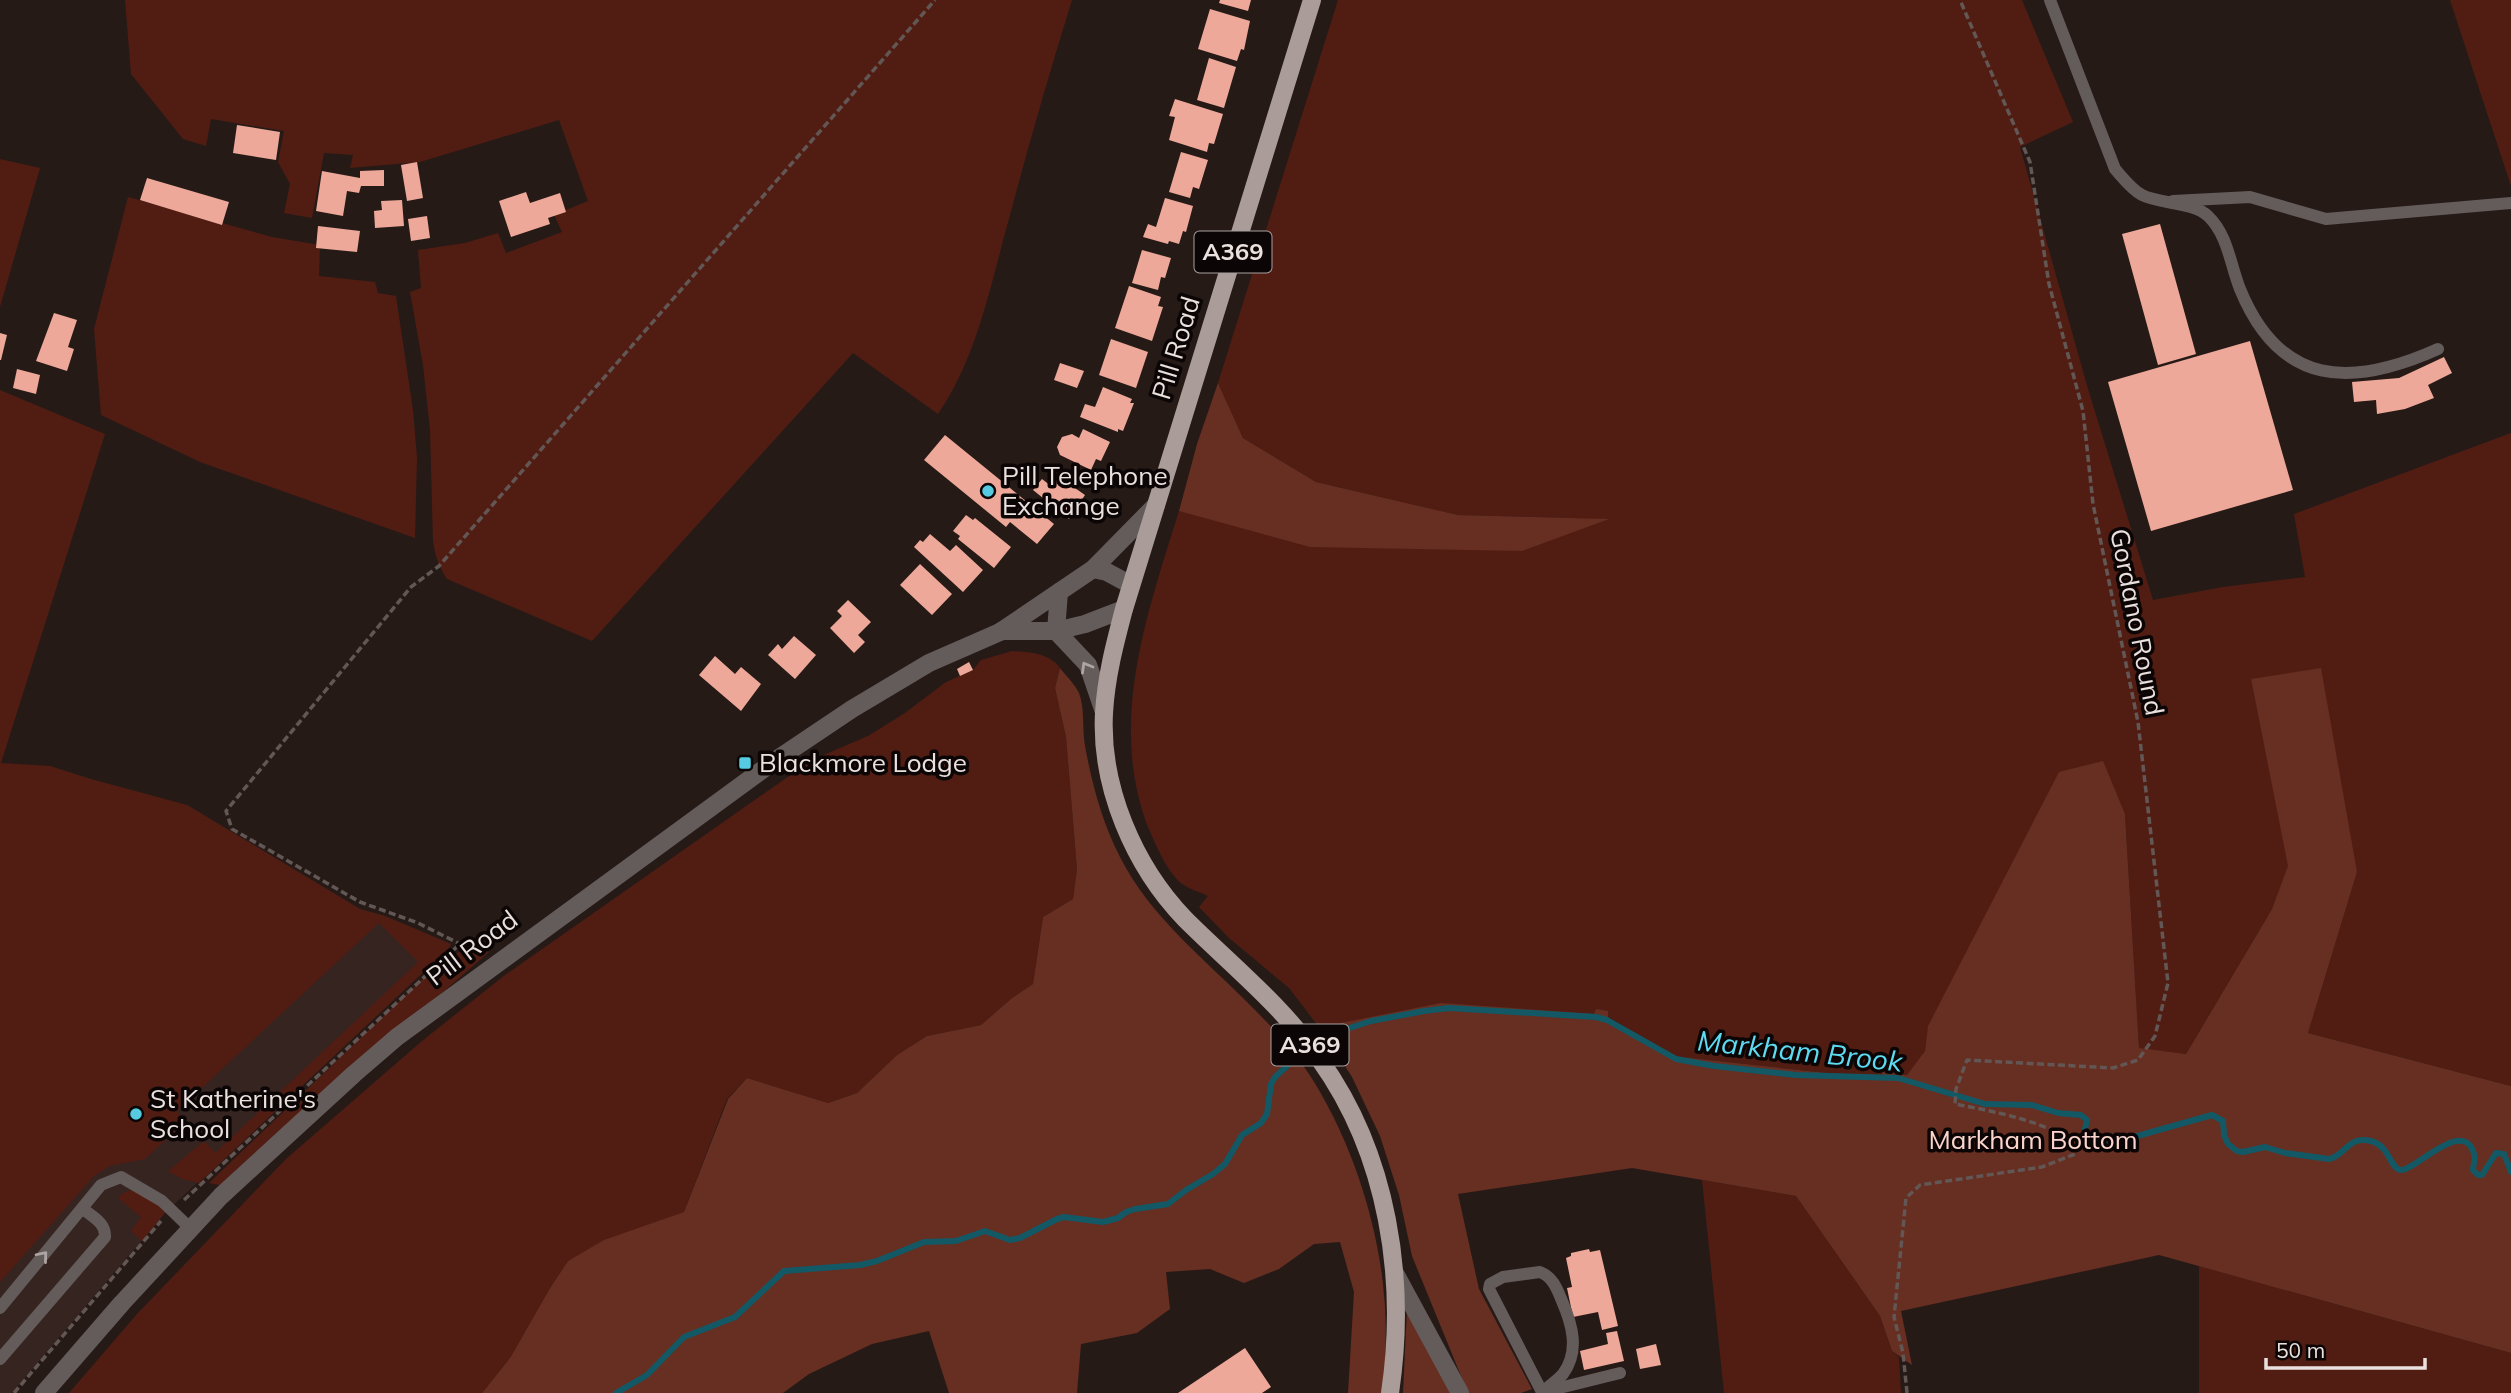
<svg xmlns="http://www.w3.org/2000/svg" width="2511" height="1393" viewBox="0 0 2511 1393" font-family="Mulish,sans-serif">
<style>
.built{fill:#362420}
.green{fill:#511d13}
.forest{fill:#672e22}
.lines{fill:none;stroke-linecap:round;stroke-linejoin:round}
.stream{stroke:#135965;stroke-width:6}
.building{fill:#eda899}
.path{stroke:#625754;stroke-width:3.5;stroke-dasharray:7 3.5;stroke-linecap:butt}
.service{stroke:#635c5b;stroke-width:12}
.minor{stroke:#635c5b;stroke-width:18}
.tertiary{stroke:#635c5b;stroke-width:18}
.primary{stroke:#aa9c99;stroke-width:18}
.oneway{stroke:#ada5a4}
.poi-dot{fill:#55cae0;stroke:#0b0605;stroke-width:2.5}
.labels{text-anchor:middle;stroke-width:7;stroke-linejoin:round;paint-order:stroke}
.shield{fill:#0b0605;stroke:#a79f9e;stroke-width:2}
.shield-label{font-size:24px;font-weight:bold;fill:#eae1df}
.street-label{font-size:26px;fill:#eae1df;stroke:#0b0605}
.poi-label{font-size:26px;fill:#eae1df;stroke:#0b0605;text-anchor:start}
.park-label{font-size:26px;fill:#fbd4cb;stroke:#0b0605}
.water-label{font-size:28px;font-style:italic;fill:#5edbf3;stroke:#0b0605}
</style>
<rect width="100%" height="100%" fill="#261a17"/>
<!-- built -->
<path class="built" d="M187,805L360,909L385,916L451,944L164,1214L12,1393H0V929Z"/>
<!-- green -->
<g class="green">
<path d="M125,0H1072C1050,71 1029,143 1010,215C991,282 978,356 938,414L853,353L592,641L447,579C439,567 435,555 433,541L430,430L423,365L410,292L421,288L418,250L465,243L498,233L506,253L562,232L554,215L588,201L559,120L420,162L350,168L353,155L324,153L312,218L284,213L290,184L278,162L284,131L211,119L206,146L183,139L131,74Z"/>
<path d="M1338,0H2022L2073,122L2020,147L2088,389L2153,600L2223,587L2305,577L2294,514L2511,433V1086L2308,1033L2357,872L2251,679L2289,866L2272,909L2186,1054L2139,1049L2125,814L1929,1026L1925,1051L1908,1075L1883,1071L1882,1075L1827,1073L1672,1056L1596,1009L1595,1014L1341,1023L1325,1035L1289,988L1229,938L1199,907L1208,896C1200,892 1191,890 1184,885C1168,876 1153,839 1146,822C1109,718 1148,611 1179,511L1606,519L1458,515L1316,482L1243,438L1218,383Z"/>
<path d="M2450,0H2511V186Z"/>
<path d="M0,159L40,168L0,307Z"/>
<path d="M128,197L272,237L320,245L319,276L375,282L378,293L396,296L413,410L417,458L415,538L200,462L101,415L94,329Z"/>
<path d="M0,390L105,434L1,763L50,766L91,779L187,805L360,909L385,916L451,944L449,948L199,1183L182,1179L168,1171L204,1141L215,1153L418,962L379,923L177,1111L185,1122L145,1159L110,1166L94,1176L0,1282Z"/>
<path d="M1012,651C1028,652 1050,653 1060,668L1055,688L1066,737L1077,869L1073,899L1043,917L1033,984L1012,998L981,1025L927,1036L897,1055L857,1093L828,1103L747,1078L727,1099L684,1212L568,1261L550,1288L510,1358L482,1393H69L137,1314L286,1159L422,1041L505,975L812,760L868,736L905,713L946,682L973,670L981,660Z"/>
<path d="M480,949L489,952L228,1180L219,1185L209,1183L438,964L459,952Z"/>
<path d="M1702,1180L1796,1196L1880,1316L1892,1351L1899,1357L1901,1393H1724Z"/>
<path d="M138,1188L160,1203L164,1214L142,1241L131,1231L141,1217L118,1198L123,1193Z"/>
<path d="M2199,1266L2511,1353V1393H2199Z"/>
</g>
<!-- forest -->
<g class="forest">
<path d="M1218,383L1243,438L1316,482L1458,515L1609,519L1522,551L1310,547L1179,511L1197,444Z"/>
<path d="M1060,668C1065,675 1075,684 1079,693C1085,708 1082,729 1085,746C1092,784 1102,822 1120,857C1151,918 1205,959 1252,1007C1272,1027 1292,1048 1307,1071C1349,1134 1378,1220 1384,1295C1387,1323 1385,1352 1386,1380L1384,1393H1348L1354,1292L1340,1242L1314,1244L1279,1269L1244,1283L1210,1269L1166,1272L1170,1309L1137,1333L1081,1344L1077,1393H949L929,1331L872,1344L809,1374L783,1393H482L510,1358L550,1288L568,1261L604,1240L684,1212L728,1099L747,1078L828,1103L857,1093L897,1055L927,1036L981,1025L1012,998L1033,984L1043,917L1073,899L1077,869L1066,737L1055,688Z"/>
<path d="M2321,668L2357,872L2308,1033L2511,1086V1353L2159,1255L1901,1311L1912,1365L1892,1351L1880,1316L1796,1196L1632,1168L1458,1194L1479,1289L1532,1389L1521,1393H1468L1412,1256L1399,1195L1380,1136L1352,1077L1325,1035L1341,1023L1441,1003L1594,1014L1596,1009L1608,1011V1017L1672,1056L1827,1073L1882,1075V1071L1907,1075L1925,1051L1928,1026L2059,772L2103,761L2125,814L2139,1048L2186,1054L2272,909L2288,866L2251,679Z"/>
<path d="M1407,1309L1452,1393H1403Z"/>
</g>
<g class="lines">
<!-- stream -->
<path class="stream" d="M616,1393L647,1375L684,1337L735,1317L784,1271L860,1265L877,1261L924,1242L956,1241L985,1231L1010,1240L1020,1238L1057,1219L1064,1217L1103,1222L1118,1218L1126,1212L1135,1209L1168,1204L1186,1190L1213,1174L1225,1164L1242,1135L1261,1123L1267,1114L1271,1084L1275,1077L1299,1055L1328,1035L1371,1021L1424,1011L1449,1008L1596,1017L1607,1020L1676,1059L1714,1066L1796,1075L1898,1078L1985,1104L2032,1105L2058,1113L2081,1115L2087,1120L2085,1129L2090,1137L2109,1142L2123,1140L2212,1115L2223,1121L2224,1135L2228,1144L2237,1151L2243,1152L2265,1147L2285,1153L2329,1159C2345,1156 2348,1135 2371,1141C2390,1146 2390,1168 2400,1170C2414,1172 2464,1116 2474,1154C2476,1159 2473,1165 2473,1170L2478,1175H2482L2496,1153L2504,1154L2511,1172"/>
</g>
<!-- building -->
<g class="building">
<path d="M1220,0H1251L1248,11L1219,3Z"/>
<path d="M1210,9L1250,21L1244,50L1241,49L1237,61L1198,49Z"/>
<path d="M1209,58L1236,67L1224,108L1197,100Z"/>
<path d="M1175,99L1223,114L1214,144L1209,143L1207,152L1169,140L1175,117L1169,116Z"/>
<path d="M237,125L280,132L276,160L233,153Z"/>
<path d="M1181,152L1208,160L1199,189L1193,187L1190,198L1169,192Z"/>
<path d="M417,162L423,198L407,201L401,165Z"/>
<path d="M384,170V186H361L359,193L347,191L343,216L316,211L322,171L360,178V171Z"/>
<path d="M147,178L229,202L222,225L140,200Z"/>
<path d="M526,192L530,203L560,193L566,212L548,218L550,224L511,237L499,201Z"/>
<path d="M1165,198L1193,206L1186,232L1183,231L1179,244L1169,241L1168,244L1143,237L1148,224L1156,227Z"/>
<path d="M402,200L404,226L375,228L374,211L382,210L381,201Z"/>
<path d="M427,216L430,238L411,241L408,219Z"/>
<path d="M2160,224L2196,354L2158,365L2122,234Z"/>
<path d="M318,226L360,231L357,252L316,248Z"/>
<path d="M1142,250L1171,258L1165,278L1161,277L1158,290L1132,283Z"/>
<path d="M1129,286L1161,297L1158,306L1163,307L1152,341L1115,328Z"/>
<path d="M54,313L77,320L68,347L74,349L67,371L36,361Z"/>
<path d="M0,333L7,335L1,360H0Z"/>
<path d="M1111,339L1148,352L1136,388L1099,375Z"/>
<path d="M2250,341L2293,490L2151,531L2108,382Z"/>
<path d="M2444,357L2452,373L2428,385L2434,398L2405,409L2377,414L2376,400L2354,402L2352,382L2399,378Z"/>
<path d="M1060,363L1084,371L1077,388L1054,380Z"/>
<path d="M17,369L40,375L36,394L13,388Z"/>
<path d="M1103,387L1132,399L1130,403H1134L1123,431L1118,429V432L1080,417L1085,404L1095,407Z"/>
<path d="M1083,429L1110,442L1101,461L1096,459L1091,470L1060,455L1057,447L1062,437L1072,434L1079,438Z"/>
<path d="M945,435L1054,524L1037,544L1010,522L1006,527L924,460Z"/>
<path d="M1064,469L1078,479L1076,481L1079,483L1075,488L1085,495L1069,519L1033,490L1042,479L1051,486Z"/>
<path d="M966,515L973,520L975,518L1011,547L994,568L958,539L960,536L953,531Z"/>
<path d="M930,534L950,551L956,545L983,570L963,592L914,547L920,540L923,542Z"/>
<path d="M920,564L952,594L932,615L900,585Z"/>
<path d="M848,600L871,622L858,635L865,642L854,653L830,628L842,616L837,611Z"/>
<path d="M794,636L816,655L795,679L768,655L778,644L782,649Z"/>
<path d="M715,656L735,674L741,667L761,684L741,711L699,675Z"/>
<path d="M969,662L973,670L960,676L957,669Z"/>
<path d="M1589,1249L1590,1252L1600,1250L1618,1326L1602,1330L1598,1312L1573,1317L1567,1288L1572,1287L1566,1258L1571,1256V1253Z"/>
<path d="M1617,1331L1624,1361L1584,1370L1580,1351L1608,1344L1606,1333Z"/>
<path d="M1656,1344L1661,1365L1640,1369L1636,1349Z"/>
<path d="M1245,1348L1271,1387L1262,1393H1178Z"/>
</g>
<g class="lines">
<!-- path -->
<g class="path">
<path d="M483,949L460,944L418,923L360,902L232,829L226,811L411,587L439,566L935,0"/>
<path d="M184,1200L460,944"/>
<path d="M14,1393L161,1221"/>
<path d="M1907,1393L1903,1353L1894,1317L1906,1198L1920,1185L2042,1167L2075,1154L2076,1143C2041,1120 1996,1112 1955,1104L1956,1089L1967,1060L2113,1068L2138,1060L2155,1036L2168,983L2138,722L2093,504L2083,411L2049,284L2030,162L1960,0"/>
</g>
<!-- service -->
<g class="service">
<path d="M2050,0L2115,169C2123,178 2131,189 2142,195C2159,204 2194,202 2208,216C2228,235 2230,264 2240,289C2280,387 2351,388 2438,349"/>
<path d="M2173,201L2250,197L2326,219L2511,203"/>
<path d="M1540,1272C1553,1277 1557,1289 1562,1301C1572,1324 1580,1351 1563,1374C1557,1381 1549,1386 1542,1392L1489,1289L1490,1284L1503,1277Z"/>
<path d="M0,1308L101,1185L121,1177L162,1201L191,1229"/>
<path d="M0,1359L105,1237C106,1223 93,1217 83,1209"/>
<path d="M1547,1391L1620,1373"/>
</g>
<!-- minor -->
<path class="minor" d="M1396,1275L1460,1393"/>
<!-- tertiary -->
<g class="tertiary">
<path d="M1093,569L1107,572L1131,585"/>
<path d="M1059,592L1056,631L1088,665L1104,712"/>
<path d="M1001,631H1056L1085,624L1124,609"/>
<path d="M44,1393L122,1303L221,1196L354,1074L397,1037L773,762L852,709L929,663L1000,632L1093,569L1156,505"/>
</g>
<!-- primary -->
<path class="primary" d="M1312,0L1124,609C1115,643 1106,677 1104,713C1100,787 1134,866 1185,919C1231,965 1283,1006 1320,1060C1388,1155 1407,1279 1390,1393"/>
</g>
<!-- one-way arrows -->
<defs><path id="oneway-chevron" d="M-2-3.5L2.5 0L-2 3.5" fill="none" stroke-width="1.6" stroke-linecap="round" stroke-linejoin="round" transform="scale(1.75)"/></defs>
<g class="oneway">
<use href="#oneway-chevron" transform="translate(1086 667) rotate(-120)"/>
<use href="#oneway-chevron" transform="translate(43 1256) rotate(-50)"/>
</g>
<!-- markers -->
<g class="poi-dot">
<circle cx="988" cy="491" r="7"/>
<rect x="738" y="756" width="14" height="14" rx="3.5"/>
<circle cx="136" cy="1114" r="7"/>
</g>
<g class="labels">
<!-- shield labels -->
<g class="shield">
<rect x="1194.5" y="231.5" width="77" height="41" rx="5"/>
<rect x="1271.5" y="1024.5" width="77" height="41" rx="5"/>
</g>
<g class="shield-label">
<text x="1233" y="260">A369</text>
<text x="1310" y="1053">A369</text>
</g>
<!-- street labels -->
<g class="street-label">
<text transform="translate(1176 348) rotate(-73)" y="9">Pill Road</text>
<text transform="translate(2137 622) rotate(79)" y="9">Gordano Round</text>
<text transform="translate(472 948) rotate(-37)" y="9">Pill Road</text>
</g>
<!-- poi labels -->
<g class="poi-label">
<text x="1002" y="485">Pill Telephone<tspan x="1002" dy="30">Exchange</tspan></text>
<text x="759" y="772">Blackmore Lodge</text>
<text x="150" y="1108">St Katherine's<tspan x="150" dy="30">School</tspan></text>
</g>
<!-- park labels -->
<g class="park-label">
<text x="2033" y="1149">Markham Bottom</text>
</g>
<!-- water labels -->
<g class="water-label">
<text transform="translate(1800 1051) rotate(6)" y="10">Markham Brook</text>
</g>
</g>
<!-- scale -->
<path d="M2266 1358v10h159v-10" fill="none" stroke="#eae1df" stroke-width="3.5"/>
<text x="2276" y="1358" font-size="21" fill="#eae1df" stroke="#0b0605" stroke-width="5" paint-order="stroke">50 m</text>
</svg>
